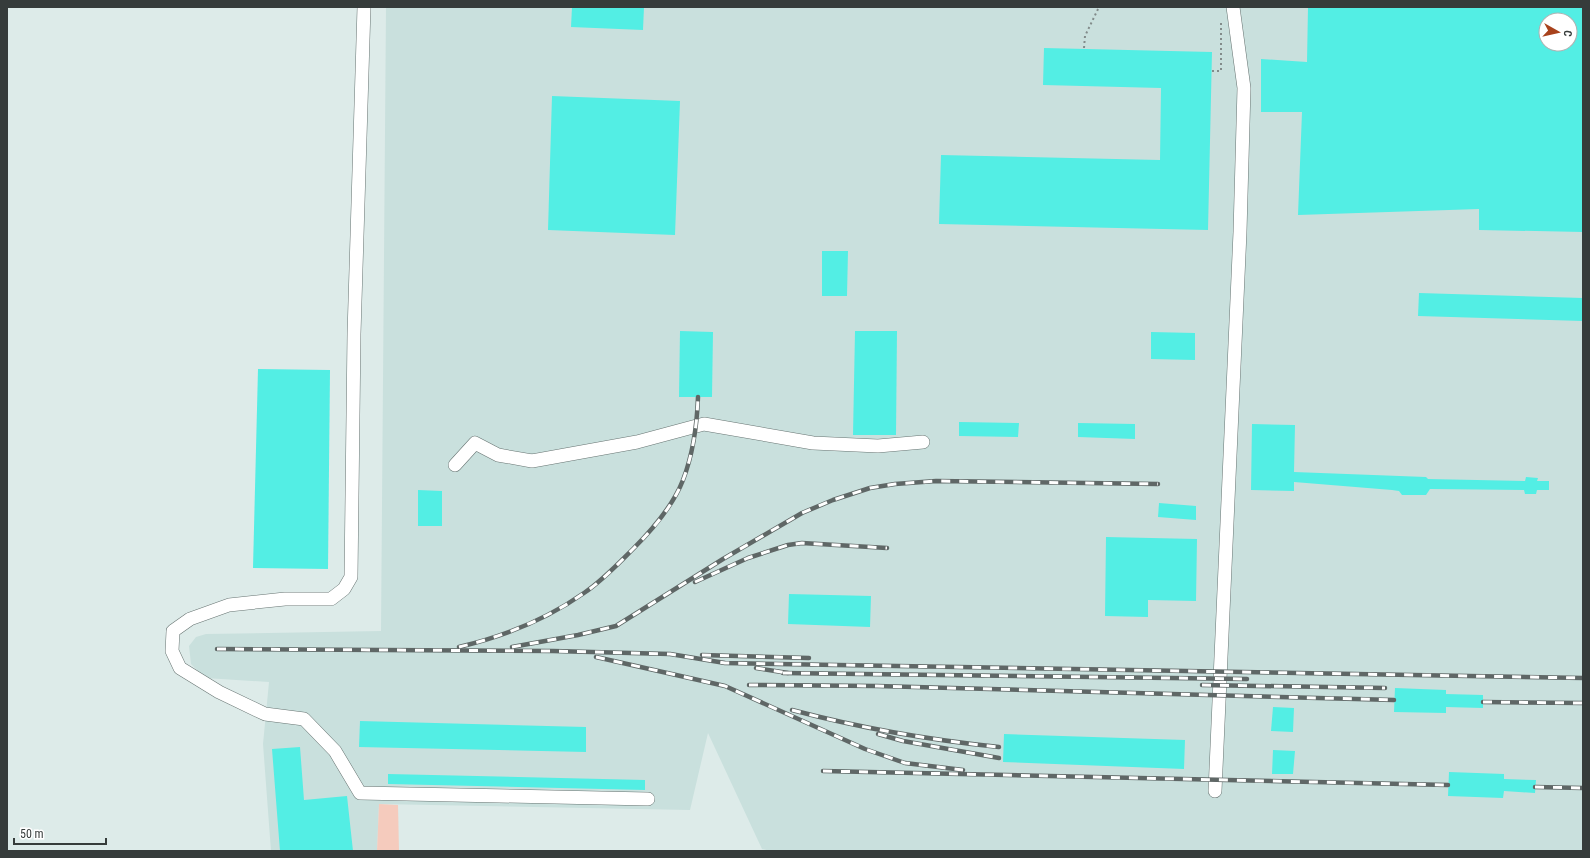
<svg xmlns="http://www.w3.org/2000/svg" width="1590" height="858" viewBox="0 0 1590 858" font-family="'Roboto Condensed',sans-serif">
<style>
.built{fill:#c9e0dd;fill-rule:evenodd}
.green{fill:#f5cbbd}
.building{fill:#53eee4;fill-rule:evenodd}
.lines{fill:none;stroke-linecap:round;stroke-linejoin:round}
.minor-casing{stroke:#677472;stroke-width:14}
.path{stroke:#828b8a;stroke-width:2;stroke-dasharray:2 3;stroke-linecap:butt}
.minor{stroke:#fff;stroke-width:13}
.rail-casing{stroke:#5f6766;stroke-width:4.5}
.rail{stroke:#fff;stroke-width:3;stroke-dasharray:9;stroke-linecap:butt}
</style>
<rect width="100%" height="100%" fill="#ddebe9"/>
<!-- built -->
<path class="built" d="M386,7H1583V851H771L762,849L708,733L690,810L379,804L377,851H271L263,744L269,682L205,678L191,664L189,646L196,637L206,634L381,631ZM1546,20H1570V44H1546Z"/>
<!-- green -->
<path class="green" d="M379,804L398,805L399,851H377Z"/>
<!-- building -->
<g class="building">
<path d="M572,7H644L643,30L571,27Z"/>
<path d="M1308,7H1583V232L1479,230V209L1298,215L1302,112H1261V59L1307,62ZM1546,20H1570V44H1546Z"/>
<path d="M1044,48L1212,52L1208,230L939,224L941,155L1160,160L1161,88L1043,85Z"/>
<path d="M552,96L680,101L675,235L548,230Z"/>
<path d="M822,251H848L847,296H822Z"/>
<path d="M1419,293L1583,298V321L1418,316Z"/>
<path d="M680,331L713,332L712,397H679Z"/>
<path d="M855,331H897L896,435H853Z"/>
<path d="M1151,332L1195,333V360L1151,359Z"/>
<path d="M258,369L330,370L328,569L253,568Z"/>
<path d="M959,422L1019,423L1018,437L959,436Z"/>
<path d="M1078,423L1135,424V439L1078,437Z"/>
<path d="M1252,424L1295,425L1294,472L1426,477L1428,479L1525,481L1526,477L1538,478L1537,481H1549V490H1537L1536,494H1525L1524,490L1430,489L1426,495H1402L1399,491L1392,490L1294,482V491L1251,490Z"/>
<path d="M418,490L442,491V526H418Z"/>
<path d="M1159,503L1196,506V520L1158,517Z"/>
<path d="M1106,537L1197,539L1196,601L1148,600V617L1105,616Z"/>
<path d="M789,594L871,596L870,627L788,624Z"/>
<path d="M1395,688L1446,690V694L1483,695V708L1446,707V713L1394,712Z"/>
<path d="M1273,707L1294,708L1293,732L1271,731Z"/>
<path d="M360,721L586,727V752L359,747Z"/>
<path d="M1004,734L1185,740L1184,769L1003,762Z"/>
<path d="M300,747L304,800L347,796L353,851H280L272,749Z"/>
<path d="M1273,750L1295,751L1293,774H1272Z"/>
<path d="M1449,772L1504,774V779L1536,780L1535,793L1504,791L1503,798L1448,796Z"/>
<path d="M388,774L645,780V790L388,784Z"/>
</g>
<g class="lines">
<!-- minor casing -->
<g class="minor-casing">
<g id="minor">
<path d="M364,7L354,334L351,577L344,589L331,599H285L229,605L190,619L173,631L172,651L180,668L219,692L265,714L304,719L335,751L360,793L648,799"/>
<path d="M455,465L475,443L498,455L532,461L637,442L704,424L813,443L878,446L923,442"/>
<path d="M1215,791L1240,232L1244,88L1233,7"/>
</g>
</g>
<!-- path -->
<g class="path">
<path d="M1084,48L1085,36L1099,7"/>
<path d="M1212,71H1221V20"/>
</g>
<!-- minor -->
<use href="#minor" class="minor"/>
<!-- rail casing -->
<g class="rail-casing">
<g id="rail">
<path d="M695,582L748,558L788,545L802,543L887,548"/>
<path d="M459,647C502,637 547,619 584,593C602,581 618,564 633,549C653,529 673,506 683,480C693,454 697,425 698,397"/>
<path d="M512,647L578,635L616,626L723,559L802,513L833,500L870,488L895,484L936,481L1158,484"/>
<path d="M217,649L553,651L670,654L725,663L1583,678"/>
<path d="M702,655L809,658"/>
<path d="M596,657L725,686L865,749L905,763L963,770"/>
<path d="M756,668L788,673"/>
<path d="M783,673L1247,679"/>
<path d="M749,685L877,686L1394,700"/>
<path d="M1202,685L1385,688"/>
<path d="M1483,702L1583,703"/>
<path d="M792,710C860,728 930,740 999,747"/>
<path d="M878,734L903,741L999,758"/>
<path d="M823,771L1448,785"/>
<path d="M1535,787L1583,788"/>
</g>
</g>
<!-- rail -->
<use href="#rail" class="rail"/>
</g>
<!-- border -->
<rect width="1590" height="858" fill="none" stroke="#363c3b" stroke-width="16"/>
<!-- north arrow -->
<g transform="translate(1558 32) rotate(98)"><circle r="19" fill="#ffffff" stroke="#afb1b1"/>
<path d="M0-3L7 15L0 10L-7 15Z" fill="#a8421c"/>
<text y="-6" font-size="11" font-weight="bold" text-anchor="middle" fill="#363c3b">С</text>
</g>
<!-- scale -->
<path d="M14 838v6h92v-6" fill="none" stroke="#363c3b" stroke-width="2"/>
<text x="20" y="838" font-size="12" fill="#363c3b" stroke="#ffffff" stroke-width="3" paint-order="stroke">50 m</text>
</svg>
